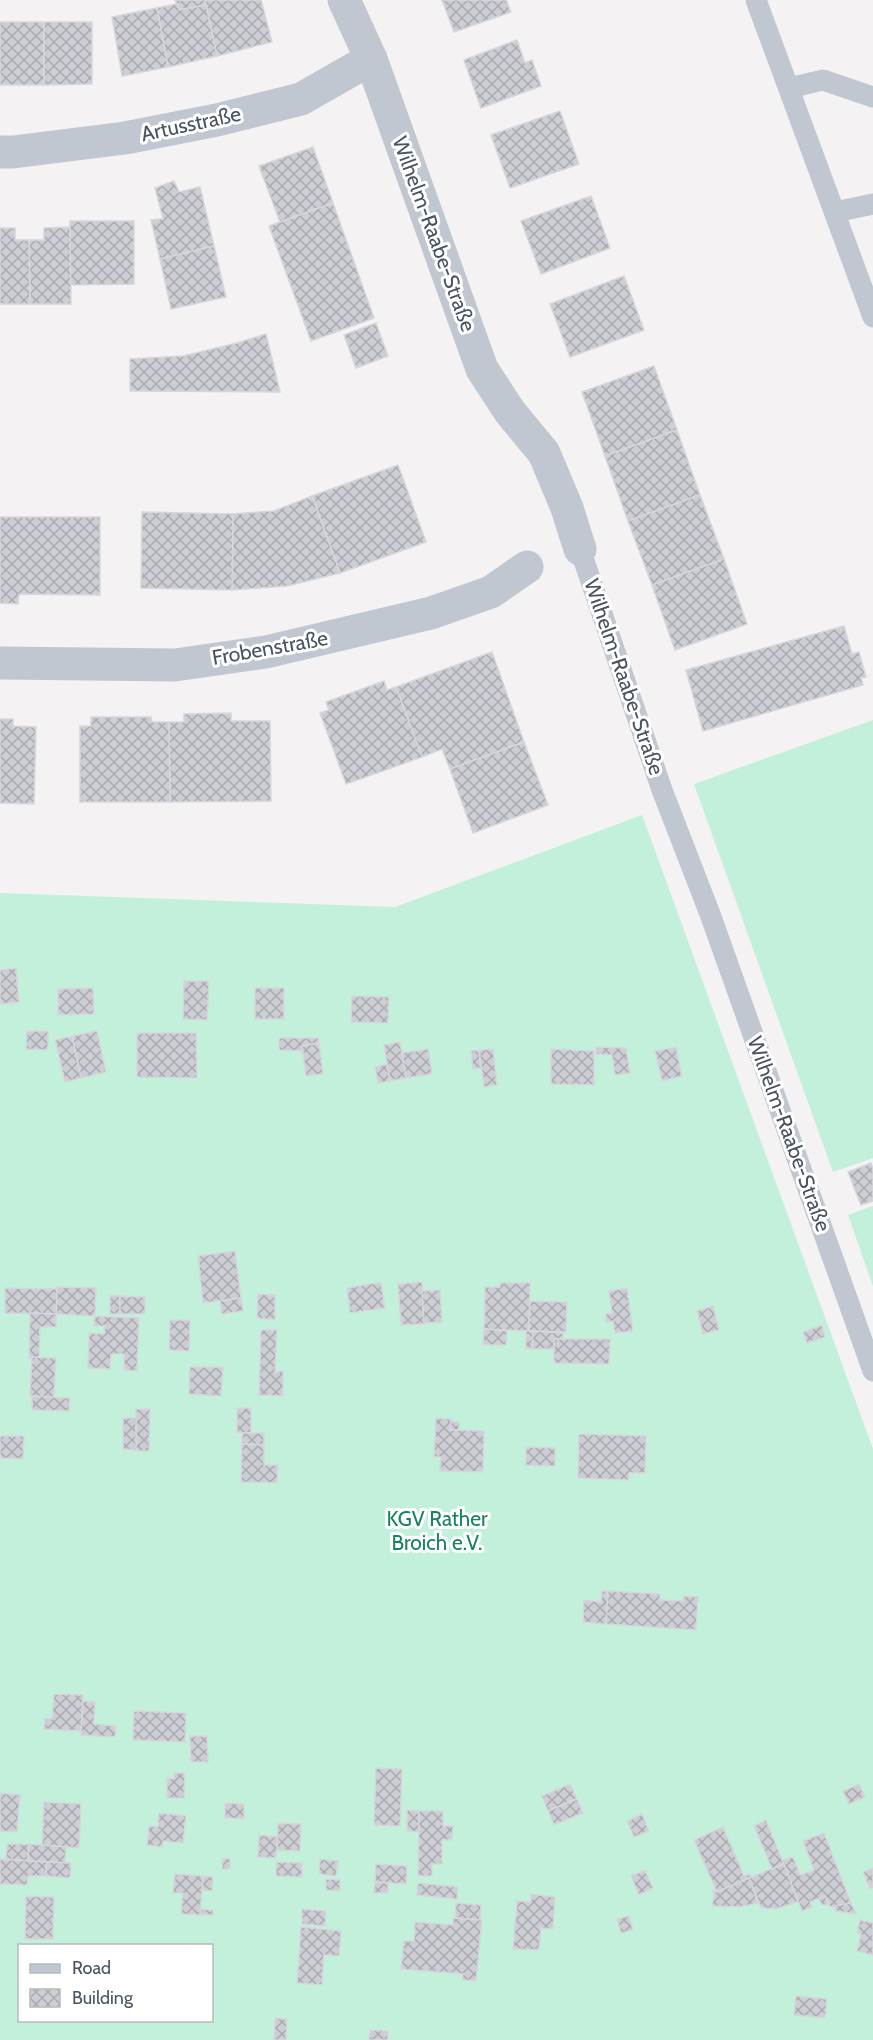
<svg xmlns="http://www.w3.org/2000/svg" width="873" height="2040" viewBox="0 0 873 2040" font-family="Cabin,sans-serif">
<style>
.garden{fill:#c2f0da;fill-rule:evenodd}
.building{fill:url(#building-cross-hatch);stroke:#d6d7dd;stroke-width:1.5}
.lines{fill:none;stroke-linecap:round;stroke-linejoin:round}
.service{stroke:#c0c7d1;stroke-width:21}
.minor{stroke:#c0c7d1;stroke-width:33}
.labels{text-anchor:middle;stroke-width:6;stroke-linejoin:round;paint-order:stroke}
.street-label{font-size:21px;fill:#4a5360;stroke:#fff}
.park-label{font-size:21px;fill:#18845b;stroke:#fff}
</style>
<defs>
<pattern id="building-cross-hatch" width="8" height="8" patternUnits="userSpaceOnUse" patternTransform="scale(1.5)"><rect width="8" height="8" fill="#ccced4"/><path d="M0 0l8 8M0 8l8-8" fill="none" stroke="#a8aaaf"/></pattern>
</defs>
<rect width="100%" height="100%" fill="#f4f2f2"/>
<!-- garden -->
<g class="garden">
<path d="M873,720V1158L833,1172L694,784Z"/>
<path d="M642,815L873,1449V2040H0V893L395,907ZM20,1946H212V2020H20Z"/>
<path d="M873,1206V1286L848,1215Z"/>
</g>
<!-- building -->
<g class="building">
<path d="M175,0H205L206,5L179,10Z"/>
<path d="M205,0H261L272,42L217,56Z"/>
<path d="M442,0H506L511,12L454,32Z"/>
<path d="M176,4H178L179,10L206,5L217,56L168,67L157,8Z"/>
<path d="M157,8L168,67L122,76L112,17Z"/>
<rect x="0" y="22" width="44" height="63"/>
<path d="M44,22H92V84L44,85Z"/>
<path d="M517,40L525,63L532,60L541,86L481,108L464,60Z"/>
<path d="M560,111L579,164L510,188L491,135Z"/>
<path d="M313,147L333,203L280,222L259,166Z"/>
<path d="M174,181L179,192L200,187L214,246L160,259L151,220L163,219L155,188Z"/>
<path d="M591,196L610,248L541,274L521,221Z"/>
<path d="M333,203L374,318L311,341L269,226Z"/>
<path d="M70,221H134V284L70,285Z"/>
<path d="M70,227L71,304H30L29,240H44V228Z"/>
<path d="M0,228H15V240H29L30,304H0Z"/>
<path d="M214,246L226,297L171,309L160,259Z"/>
<path d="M624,276L644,330L570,357L550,304Z"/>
<path d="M376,323L388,356L356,368L344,335Z"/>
<path d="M266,334L280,392L130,391V359L183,356L237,343Z"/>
<path d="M654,366L677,430L605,456L582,392Z"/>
<path d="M677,430L700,495L628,521L605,456Z"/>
<path d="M398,465L426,542L340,573L312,496Z"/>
<path d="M700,495L724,559L652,585L628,521Z"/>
<path d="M312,496L340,573L287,586L232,590L233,514L274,511Z"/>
<path d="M142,512L233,514L232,590L141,588Z"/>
<path d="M0,517H100V595L19,594L18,604L0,603Z"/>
<path d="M724,559L747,624L675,650L652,585Z"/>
<path d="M844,626L852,654L859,652L866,677L861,678L863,685L703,731L686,670Z"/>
<path d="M492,652L524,742L450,769L442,749L422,757L396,687Z"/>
<path d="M384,681L387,690L396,687L422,757L346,784L320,713L329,710L326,702Z"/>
<path d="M231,713V721H270L271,801L170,802L169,722H184V714Z"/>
<path d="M91,717H151L152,722H169L170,802H80V726H91Z"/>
<path d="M0,719H13V726L36,727L34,804L0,803Z"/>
<path d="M524,742L548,805L473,833L450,769Z"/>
<path d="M16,968L19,1002L0,1004V970Z"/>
<path d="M184,981H209L207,1020L183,1019Z"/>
<path d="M93,988L94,1014L58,1015V989Z"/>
<rect x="255" y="988" width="29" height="31"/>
<path d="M352,996L389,997L388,1023L351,1022Z"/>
<path d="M27,1031H48V1050L26,1049Z"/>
<path d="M97,1031L106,1072L81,1078L72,1036Z"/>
<path d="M137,1033H196L197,1078L137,1077Z"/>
<path d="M72,1036L81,1078L65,1082L55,1040Z"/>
<path d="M279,1038H318L319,1043L302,1046L303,1051L279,1050Z"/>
<path d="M400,1042L406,1078L390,1081L384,1045Z"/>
<path d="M319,1043L323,1074L306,1076L302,1046Z"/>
<path d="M596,1047L626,1048L630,1073L615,1075L612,1055L596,1054Z"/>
<path d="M676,1047L682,1076L662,1081L655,1051Z"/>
<path d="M428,1049L432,1074L406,1078L402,1053Z"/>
<path d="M493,1049L497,1085L484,1087L479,1050Z"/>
<path d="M551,1049L594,1051V1085L551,1084Z"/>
<path d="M479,1050L481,1068L473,1069L471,1051Z"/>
<path d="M387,1064L390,1081L378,1083L375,1067Z"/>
<path d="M871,1163L873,1169V1201L861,1205L848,1172Z"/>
<path d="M235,1251L241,1298L203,1303L198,1256Z"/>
<path d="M381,1282L385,1308L350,1313L347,1288Z"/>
<path d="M422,1282L424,1324L401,1325L398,1284Z"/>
<path d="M500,1283H530L529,1331L484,1329L485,1287H500Z"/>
<path d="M57,1287L96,1288L95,1316L56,1314Z"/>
<path d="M5,1288L57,1289L56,1314L5,1313Z"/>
<path d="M627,1288L633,1331L615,1333L613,1321L606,1322V1314L612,1313L609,1291Z"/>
<path d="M440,1290L442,1322L424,1323L422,1291Z"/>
<path d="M258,1294L275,1295V1320L257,1318Z"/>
<path d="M110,1295L120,1296V1314H110Z"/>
<path d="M120,1296L145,1297V1314H120Z"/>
<path d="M241,1298L243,1311L222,1314L220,1301Z"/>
<path d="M530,1301L567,1302L566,1332L529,1331Z"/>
<path d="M713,1306L719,1330L703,1334L697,1311Z"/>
<path d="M30,1313L56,1314V1327H40L39,1358H29Z"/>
<path d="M95,1316L139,1318L137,1371L124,1370V1354H111L110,1369L88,1368L89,1333L104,1334L105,1326H94Z"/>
<path d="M170,1320H190L189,1351L169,1350Z"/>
<path d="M822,1325L825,1337L807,1343L803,1332Z"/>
<path d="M484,1329L507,1331L506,1345H483Z"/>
<path d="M261,1330H277L275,1372L283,1371V1396L259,1395Z"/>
<path d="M526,1331H533L532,1349H526Z"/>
<path d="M533,1331L563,1333V1339H554V1349H532Z"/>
<path d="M554,1339H610L609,1364L554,1363Z"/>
<path d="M32,1357L56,1358L54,1398L30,1396Z"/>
<path d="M190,1367H223L221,1396L189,1394Z"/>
<path d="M32,1396L70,1398L69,1411L32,1410Z"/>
<rect x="237" y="1408" width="14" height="25"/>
<path d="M136,1409H150L149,1451H136Z"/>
<path d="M123,1418H136V1450L123,1449Z"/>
<path d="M436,1418L451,1419L450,1430L484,1431L483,1472L440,1471L441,1457H434Z"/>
<path d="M451,1421L459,1422V1430H450Z"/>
<path d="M242,1433H264V1445L242,1444Z"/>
<path d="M579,1434L646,1436L645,1473H629V1480L578,1478Z"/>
<path d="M0,1436H24L23,1459L0,1458Z"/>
<path d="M242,1444L264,1445V1465H278L277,1483L241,1482Z"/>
<path d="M526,1447L555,1448V1466L526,1465Z"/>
<path d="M602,1591H608L606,1624L583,1622L584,1600L601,1602Z"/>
<path d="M608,1591L660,1594V1600L683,1601L684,1596L698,1597L696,1630L606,1624Z"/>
<path d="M54,1694L83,1695L81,1731L44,1729L45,1718L52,1719Z"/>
<path d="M83,1701L95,1702L94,1724L116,1726L115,1737L81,1735Z"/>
<path d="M134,1711L186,1713L185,1742L133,1740Z"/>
<path d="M190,1736H207L208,1762H191Z"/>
<path d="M376,1768L402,1769L400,1826L374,1825Z"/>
<path d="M174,1773H185L184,1798H167V1778L174,1779Z"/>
<path d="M570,1784L577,1799L548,1811L542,1796Z"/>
<path d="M859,1784L865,1797L849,1804L843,1791Z"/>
<path d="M0,1793L20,1795L17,1832L0,1831Z"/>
<path d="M577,1799L583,1813L554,1825L548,1811Z"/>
<path d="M44,1802L81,1804L79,1848L42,1845Z"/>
<path d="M225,1803L244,1804V1819L225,1818Z"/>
<path d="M407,1810L419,1811V1832L407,1831Z"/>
<path d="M419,1811H443V1826H453L452,1840H442V1864H432V1876H418Z"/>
<path d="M159,1813L186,1816L183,1843L163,1841L162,1847L147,1845L149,1826L158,1827Z"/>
<path d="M642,1814L649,1831L634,1837L627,1821Z"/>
<path d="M766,1820L784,1864L772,1869L754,1826Z"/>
<path d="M278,1823L301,1824L300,1851L277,1850Z"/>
<path d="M723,1827L744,1876L750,1874L751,1877L717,1892L694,1840Z"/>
<path d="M824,1833L851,1903L830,1907L825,1896L810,1902L812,1907L802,1911L782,1860L793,1857L800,1875L814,1870L803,1841Z"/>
<path d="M259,1835L278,1837L276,1858L258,1857Z"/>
<path d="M7,1844H29L28,1861L6,1859Z"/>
<path d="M29,1844L66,1847L65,1863L28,1861Z"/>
<path d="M223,1858L230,1859V1869H222Z"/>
<path d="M0,1859L47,1862L46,1876H28L27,1885L0,1884Z"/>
<path d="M320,1859L338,1861L336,1876L319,1874Z"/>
<path d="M47,1862L71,1863L70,1878L46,1876Z"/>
<path d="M276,1862L302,1863V1877L276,1876Z"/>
<path d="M376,1864L407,1866L406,1884L375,1882Z"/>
<path d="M784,1864L798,1902L775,1909L761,1908L749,1878Z"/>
<path d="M873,1868V1887L870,1889L863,1872Z"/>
<path d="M645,1870L653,1888L639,1895L631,1876Z"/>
<path d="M175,1874L203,1876L200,1915L181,1914L183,1893H173Z"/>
<path d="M203,1876L213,1877L212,1891L202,1890Z"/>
<path d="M749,1878L758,1903L739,1907L712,1906L714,1895L712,1891L717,1892Z"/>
<path d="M326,1879L340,1880V1891L326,1890Z"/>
<path d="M375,1882L388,1883V1893H374Z"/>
<path d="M418,1883L458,1887L457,1899L417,1895Z"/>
<path d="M531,1894L555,1897L553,1929L541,1928L539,1950L513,1949L517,1901L531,1902Z"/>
<path d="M26,1896L54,1897L53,1939H25Z"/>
<path d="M825,1896L829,1905H822L819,1899Z"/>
<path d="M456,1903L481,1905L480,1920L455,1918Z"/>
<path d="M851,1903L856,1914L836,1911L834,1906Z"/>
<path d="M201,1909L213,1910V1915H200Z"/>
<path d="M302,1909L326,1911L325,1926L302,1924Z"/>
<path d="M629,1916L633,1930L621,1933L617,1919Z"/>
<path d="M453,1918L482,1920L476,1981L462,1980L463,1974L401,1969L404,1941H414L415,1922L453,1925Z"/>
<path d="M860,1920L873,1923V1955L857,1951L861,1934L857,1933Z"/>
<path d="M301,1927L341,1931L339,1956L324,1955L322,1985L297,1983Z"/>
<path d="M796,1996L827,1999L825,2018L794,2015Z"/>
<path d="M275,2018L287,2019L286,2040H274Z"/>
<path d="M370,2030L388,2031V2040H369Z"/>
</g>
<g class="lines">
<!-- service -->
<g class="service">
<path d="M756,0L873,317"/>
<path d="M789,88L823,80L873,97"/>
<path d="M835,212L873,204"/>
<path d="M580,549L662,790L710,914L873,1371"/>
</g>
<!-- minor -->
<g class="minor">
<path d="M344,0L371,59L482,369L510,412L544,453L567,508L580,549"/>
<path d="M0,152H13L125,138L217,120L301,99L371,59"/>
<path d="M0,663L175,665L266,652L431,613L491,592L527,567"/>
</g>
</g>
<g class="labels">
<!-- street labels -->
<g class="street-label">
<text transform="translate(191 124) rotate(-12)" y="7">Artusstraße</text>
<text transform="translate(434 234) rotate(70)" y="7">Wilhelm-Raabe-Straße</text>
<text transform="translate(270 648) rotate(-10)" y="7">Frobenstraße</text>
<text transform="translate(624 677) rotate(71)" y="7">Wilhelm-Raabe-Straße</text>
<text transform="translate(789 1134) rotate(70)" y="7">Wilhelm-Raabe-Straße</text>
</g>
<!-- park labels -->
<g class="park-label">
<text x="437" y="1526">KGV Rather<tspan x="437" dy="24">Broich e.V.</tspan></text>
</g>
</g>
<!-- legend -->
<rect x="18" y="1944" width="195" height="78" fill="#ffffff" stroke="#b7babf" stroke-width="1.5"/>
<rect x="30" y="1964" width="30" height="9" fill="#c0c7d1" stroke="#b7babf" stroke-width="1.5"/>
<text x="72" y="1974" font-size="18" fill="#4a5360">Road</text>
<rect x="30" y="1989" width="30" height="18" fill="url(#building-cross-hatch)" stroke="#b7babf" stroke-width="1.5"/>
<text x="72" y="2004" font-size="18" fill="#4a5360">Building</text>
</svg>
